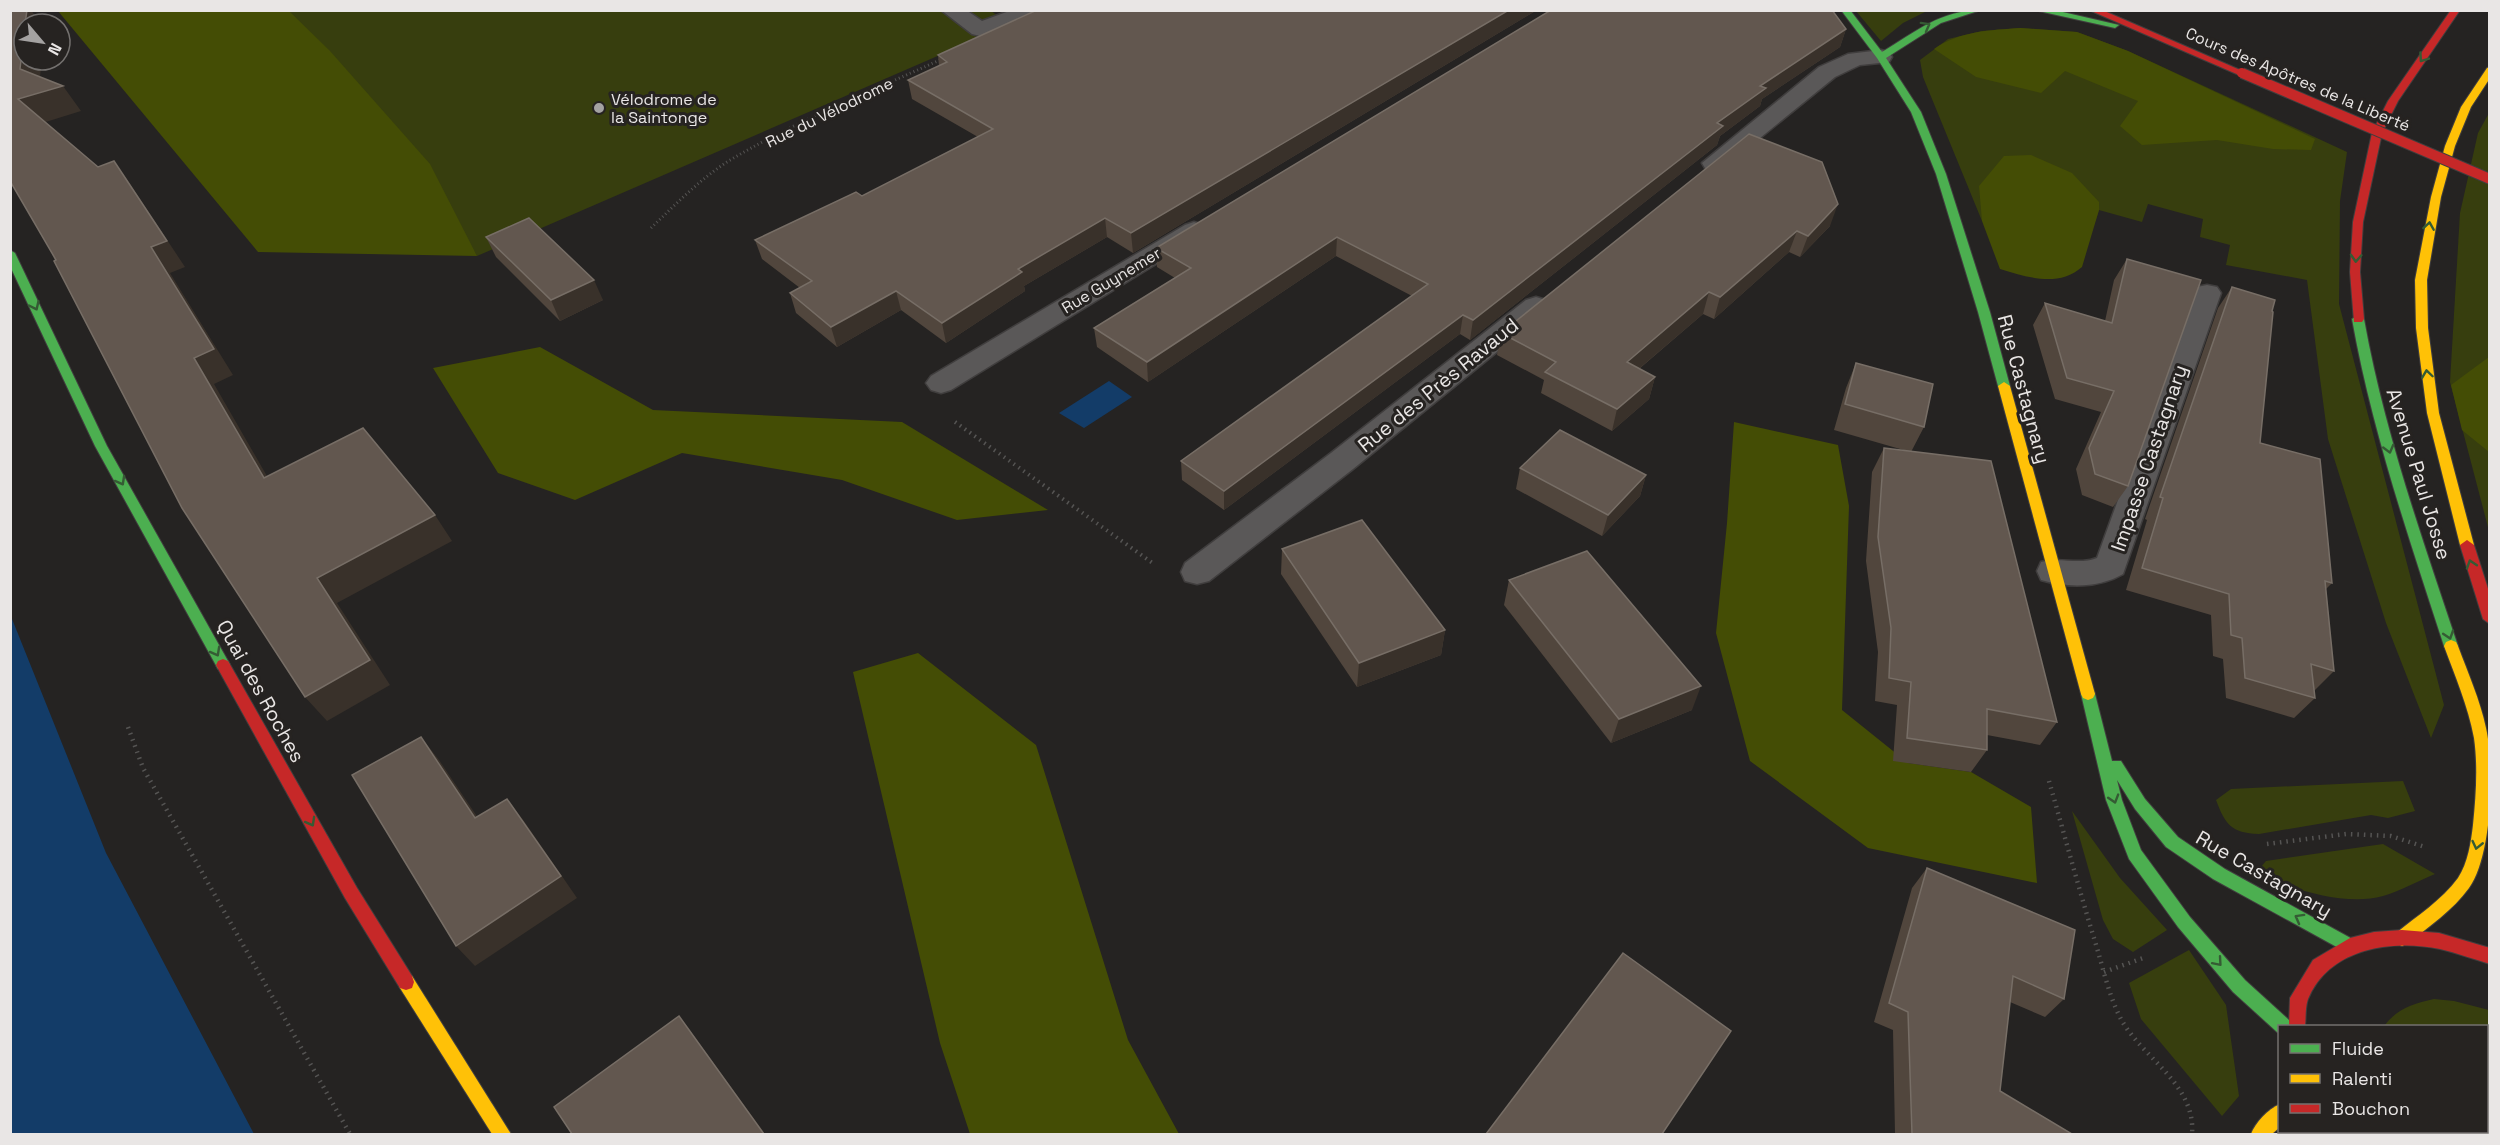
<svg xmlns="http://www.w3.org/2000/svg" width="2500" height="1145" viewBox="0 0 2500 1145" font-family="'Space Grotesk',sans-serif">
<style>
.green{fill:#373e0e}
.forest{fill:#444d05}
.water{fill:#133c68}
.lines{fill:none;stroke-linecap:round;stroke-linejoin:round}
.street-casing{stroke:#403e3e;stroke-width:3}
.fast-casing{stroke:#403e3e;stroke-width:2}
.slow-casing{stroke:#403e3e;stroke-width:2}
.jam-casing{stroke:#403e3e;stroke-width:2}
.path-far2{stroke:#555453;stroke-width:3;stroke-dasharray:1 3;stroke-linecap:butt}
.path-far1{stroke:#555453;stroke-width:4;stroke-dasharray:1.5 4.5;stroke-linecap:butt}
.path{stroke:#555453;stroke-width:4.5;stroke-dasharray:1.5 5;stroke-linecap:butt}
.street{fill:#5a5858;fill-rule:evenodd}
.fast{fill:#4caf50;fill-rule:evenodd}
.slow{fill:#ffc107;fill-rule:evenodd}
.jam{fill:#c62828;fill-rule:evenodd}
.jam-bridge-casing{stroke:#403e3e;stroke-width:12;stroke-linecap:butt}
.jam-bridge{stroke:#c62828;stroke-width:10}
.wall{fill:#51463d}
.shaded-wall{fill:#39312a}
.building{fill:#62574f;stroke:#776e66;stroke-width:1.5}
.oneway{stroke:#355b34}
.poi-dot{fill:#a4a2a1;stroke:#262321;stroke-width:2}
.labels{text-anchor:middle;stroke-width:6;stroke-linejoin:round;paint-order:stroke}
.far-street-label{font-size:16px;fill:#e9e6e5;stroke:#262321}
.far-poi-label{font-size:16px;fill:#e9e6e5;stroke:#262321;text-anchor:start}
.street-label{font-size:20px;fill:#e9e6e5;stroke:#262321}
</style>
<rect width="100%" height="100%" fill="#252322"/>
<!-- green -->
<g class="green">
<path d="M990,10L1009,25L477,256L437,193L284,11Z"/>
<path d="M1856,11H1927L1903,23L1881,41Z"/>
<path d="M2021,28L2077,32L2128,51L2347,152L2340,201L2339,304L2444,705L2431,738L2386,623L2328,439L2307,280L2226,265L2230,245L2200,237L2203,219L2148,204L2142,222L2099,210L2094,225L1982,221L1923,77L1920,60L1948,39L1982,31Z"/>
<path d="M2489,113V531L2450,382L2460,213L2478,133Z"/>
<path d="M2403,781L2415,811L2388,818L2371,815L2259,834C2231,833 2225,824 2216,800L2231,789Z"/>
<path d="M2072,811L2120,878L2167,930L2133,952L2113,939L2103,920Z"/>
<path d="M2383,844L2435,874C2418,881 2400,891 2383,896C2344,907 2292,888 2255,874L2266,861Z"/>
<path d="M2189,950L2226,1005L2239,1096L2222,1116L2141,1019L2129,983Z"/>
<path d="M2434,999L2454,1001L2489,1010V1134H2418L2416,1132H2486V1026H2384C2398,1008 2413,1004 2434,999Z"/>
</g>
<!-- forest -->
<g class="forest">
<path d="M58,11H289L330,51L430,164L477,256L258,252Z"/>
<path d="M2021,28L2077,32L2128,51L2315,139L2311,150L2273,149L2217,140L2142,145L2120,126L2138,101L2065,71L2041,93L1976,77L1934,49C1960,31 1990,30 2021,28Z"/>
<path d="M2031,155L2072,173L2099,202V210L2082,267C2058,288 2027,277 2000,269L1982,221L1979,186L2004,156Z"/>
<path d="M540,347L653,410L902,422L1048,510L957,520L842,480L682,453L575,500L498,473L433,368Z"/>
<path d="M2489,357V452L2462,430L2451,385Z"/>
<path d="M1734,422L1838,445L1849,506L1842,710L1908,763L1971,772L2031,807L2037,883L1868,848L1750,761L1716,633L1727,523Z"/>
<path d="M918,653L1036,745L1128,1040L1179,1134H970L940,1043L853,672Z"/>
</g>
<!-- water -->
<g class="water">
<path d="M1109,381L1132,397L1084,428L1059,413Z"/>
<path d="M10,614L106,853L254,1134H11Z"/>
</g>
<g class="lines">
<!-- street casing -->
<g class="street-casing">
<g id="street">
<path d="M941,10H966L982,21L1012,10H1044L1042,15L980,36L972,34Z"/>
<path d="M1881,50L1889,52L1892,57L1889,62L1860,65L1835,77L1723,168L1714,170L1705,168L1702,163L1819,67L1848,54Z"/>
<path d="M1194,222L1203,225L1207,230L1203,235L951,390L941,393L931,390L926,383L931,376L1185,225Z"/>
<path d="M2207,285L2217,287L2221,293L2123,574C2099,588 2068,588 2041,580L2037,571L2041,562C2059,557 2080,565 2097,558L2193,293L2197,287Z"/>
<path d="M1536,297L1546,300L1550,306L1546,312L1353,469L1209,581L1197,584L1185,581L1181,572L1185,563L1331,453L1526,300Z"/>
</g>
</g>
<!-- fast casing -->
<g class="fast-casing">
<g id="fast">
<path d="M1841,10H1850L1882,52C1915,32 1941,10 1981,10L1941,23L1886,58L1921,112L1946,174L1990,312L2010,386L2008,389L2004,390L1998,386L1978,312L1936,174L1911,112L1877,58Z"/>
<path d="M2034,10H2054L2119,25L2115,28Z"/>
<path d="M10,250L15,253L107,446L228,661L230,665L228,669H218L95,446L10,266Z"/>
<path d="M2358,315L2364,319C2384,431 2422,538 2458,646L2456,650H2446L2444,646C2409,538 2372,431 2352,319Z"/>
<path d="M2088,688L2093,690L2095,694L2112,761H2121L2145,799L2178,837L2225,869L2356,941L2358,946L2356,951L2350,954L2344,951L2213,879L2166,847L2135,809L2117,780L2122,800L2141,850L2190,917L2245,980L2289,1020L2291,1026H2280V1033L2277,1032L2233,992L2178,927L2129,859L2106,800L2081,694L2083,690Z"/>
</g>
</g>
<!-- slow casing -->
<g class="slow-casing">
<g id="slow">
<path d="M2490,67V78L2471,107L2455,146L2441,197L2427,280L2428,328L2439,413L2474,545L2467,550L2460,545L2427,413L2416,328L2415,280L2431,197L2445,146L2461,107L2487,68Z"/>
<path d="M2004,382L2010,386L2095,694L2093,698L2088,700L2083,698L2081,694L1998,386Z"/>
<path d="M2451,640L2456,642L2458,646C2468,673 2480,700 2486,728C2495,767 2492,856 2469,888C2453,910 2429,927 2408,943L2402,946L2396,943L2394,938L2396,933C2417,916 2442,900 2458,878C2468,863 2471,842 2473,825C2476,796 2478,766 2474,738C2468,706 2455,676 2444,646L2446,642Z"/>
<path d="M406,974L412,976L511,1134H492L400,988L398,982L400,976Z"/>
<path d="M2280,1104V1127L2272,1134H2251C2255,1123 2268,1109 2280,1104Z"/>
<path d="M2324,1132H2342L2343,1134H2325Z"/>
</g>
</g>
<!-- jam casing -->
<g class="jam-casing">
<g id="jam">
<path d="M2089,10H2102L2247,73L2239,75Z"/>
<path d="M2451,10H2460L2398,101L2382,133L2363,222L2360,272L2364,319L2362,322H2354L2350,272L2353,222L2372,133L2388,101Z"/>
<path d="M2467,540L2474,545L2490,595V624L2483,619L2460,545Z"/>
<path d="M223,659L228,661L357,888L412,976L414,982L412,988L406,990L400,988L345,898L216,665L218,661Z"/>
<path d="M2402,930L2439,933L2490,948V964C2473,959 2457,953 2440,949C2392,939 2329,948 2308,999C2305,1007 2306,1018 2305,1026H2289L2290,998L2313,960L2350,938L2374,932Z"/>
</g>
</g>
<!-- path-far2 -->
<path class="path-far2" d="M651,228C675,205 699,180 727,162C795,121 870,92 942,59"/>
<!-- path-far1 -->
<path class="path-far1" d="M955,422L1154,564"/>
<!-- path -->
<g class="path">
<path d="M128,727L143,768L350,1134"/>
<path d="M2049,781C2065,837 2080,893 2097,948C2104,972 2110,999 2122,1021C2144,1059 2196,1085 2192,1134"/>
<path d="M2267,844L2346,834L2391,836L2425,847"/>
<path d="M2104,972L2146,957"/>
</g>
<!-- street -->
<use href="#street" class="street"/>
<!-- fast -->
<use href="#fast" class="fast"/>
<!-- slow -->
<use href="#slow" class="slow"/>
<!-- jam -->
<use href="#jam" class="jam"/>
<!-- jam-bridge casing -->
<g class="jam-bridge-casing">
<path id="jam-bridge" d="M2242,73L2490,179"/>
</g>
<!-- jam-bridge -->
<use href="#jam-bridge" class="jam-bridge"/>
</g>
<!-- wall -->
<g class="wall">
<path d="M1037,10H1537L1133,253L1107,237L1024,286L1025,291L946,343L901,310L837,347L796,313L790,293L800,288L762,259L755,240L862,196L978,137L912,99L908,80L939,66L938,55Z"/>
<path d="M1846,29L1840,47L1762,99L1760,106L1720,136L1717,145L1470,340L1460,334L1224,510L1182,480L1181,461L1412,296L1336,256L1148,382L1097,347L1094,328L1175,278L1157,267L1156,248Z"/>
<path d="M1749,134L1830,226L1800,257L1789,252L1714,319L1703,314L1639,369L1655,377L1649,399L1612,431L1541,393L1544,380L1497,355L1501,333Z"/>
<path d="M486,237L603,300L560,321L496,257Z"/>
<path d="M2127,259L2128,486L2113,507L2082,495L2076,469L2101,412L2055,399L2033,325L2045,303L2105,321L2114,280Z"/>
<path d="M2232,287L2272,311L2260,443L2332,583L2326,589L2334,671L2314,691L2315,698L2294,718L2226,698L2223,659L2213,656L2211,615L2126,590L2147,520L2145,519L2218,308Z"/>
<path d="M1856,363L1924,427L1911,452L2057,722L2040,745L1987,735V750L1971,772L1893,761L1897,705L1875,701L1878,652L1866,561L1872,472L1884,448L1907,451L1834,430L1846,388Z"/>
<path d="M1520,468L1646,475L1640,496L1602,536L1516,489Z"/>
<path d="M1282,549L1445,630L1441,655L1357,687L1281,574Z"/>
<path d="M1509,580L1692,710L1611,743L1504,605Z"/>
<path d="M1927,868L2064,999L2045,1017L2010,1002L2000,1091L2072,1134H1895L1893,1030L1874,1022L1912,888Z"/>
</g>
<!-- shaded-wall -->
<g class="shaded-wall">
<path d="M27,10H31L41,24H25Z"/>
<path d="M1509,10H1537L1133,253L1131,233Z"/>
<path d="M1846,29L1840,47L1762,99L1760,106L1720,136L1717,145L1470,340L1473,320L1717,123L1760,86Z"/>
<path d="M24,36V60H42L38,93L63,86L81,111L36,125L18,99Z"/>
<path d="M114,161L132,187L185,267L170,273L233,375L214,384L283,504L264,478L194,358L151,247Z"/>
<path d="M1838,204L1830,226L1800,257L1808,236Z"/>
<path d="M1105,218L1107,237L1024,286L1025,291L946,343L942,323L1018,269Z"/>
<path d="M1797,231L1789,252L1714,319L1720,297Z"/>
<path d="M1337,237L1336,256L1148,382L1147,362Z"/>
<path d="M594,280L603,300L560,321L551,300Z"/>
<path d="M896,291L901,310L837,347L831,327Z"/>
<path d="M1709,292L1703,314L1621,384L1627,362Z"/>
<path d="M1463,315L1460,334L1224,510V491Z"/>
<path d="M1655,377L1649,399L1612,431L1617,409Z"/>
<path d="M1646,475L1640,496L1602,536L1608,515Z"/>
<path d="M435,515L452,541L337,603L390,685L327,721L305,697L317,578Z"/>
<path d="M1445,630L1441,655L1357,687L1359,663Z"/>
<path d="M1701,686L1692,710L1611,743L1619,719Z"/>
<path d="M421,737L439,760L493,840L475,818Z"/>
<path d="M507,799L524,821L577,898L475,966L456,946Z"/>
<path d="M679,1016L694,1036L765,1134H764Z"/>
</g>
<!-- building -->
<g class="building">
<path d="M10,10H27L25,24H24V36L20,69L63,86L18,99L98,167L114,161L167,241L151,247L214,349L194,358L264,478L363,428L435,515L317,578L370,660L305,697L182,508L54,261L56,260L10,181Z"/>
<path d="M1037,10H1509L1131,233L1105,218L1018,269L1022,272L942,323L896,291L831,327L790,293L812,281L755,240L856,192L862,196L993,129L908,80L947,62L938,55Z"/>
<path d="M1551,10H1832L1846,29L1760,86L1766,88L1717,123L1723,126L1473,320L1463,315L1224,491L1181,461L1428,284L1337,237L1147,362L1094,328L1191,268L1156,248Z"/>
<path d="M1749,134L1822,162L1838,204L1808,236L1797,231L1720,297L1709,292L1627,362L1655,377L1617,409L1545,372L1556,362L1501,333Z"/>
<path d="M529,218L594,280L551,300L486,237Z"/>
<path d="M2127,259L2201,280L2128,486L2095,474L2089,448L2114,391L2067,378L2045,303L2112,323Z"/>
<path d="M2232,287L2275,300L2272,311L2273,312L2260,443L2320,459L2332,583L2325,581L2334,671L2311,664L2315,698L2245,678L2242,638L2231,635L2229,594L2142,568L2163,498L2160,497Z"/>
<path d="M1856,363L1933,384L1924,427L1845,404Z"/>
<path d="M1560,430L1646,475L1608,515L1520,468Z"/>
<path d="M1884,448L1991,461L2057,722L1987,709V750L1907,738L1911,682L1889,678L1891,628L1878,537Z"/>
<path d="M1362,520L1445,630L1359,663L1282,549Z"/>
<path d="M1587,551L1701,686L1619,719L1509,580Z"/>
<path d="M421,737L475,818L507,799L561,876L456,946L352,775Z"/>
<path d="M1927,868L2075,930L2064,999L2013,976L2000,1091L2072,1134H1912L1908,1012L1889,1003Z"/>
<path d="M1623,953L1731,1031L1662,1134H1486Z"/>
<path d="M679,1016L764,1134H572L554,1107Z"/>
</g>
<!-- one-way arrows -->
<defs><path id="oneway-chevron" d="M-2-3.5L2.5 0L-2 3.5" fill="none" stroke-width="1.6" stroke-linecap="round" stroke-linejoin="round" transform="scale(1.5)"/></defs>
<g class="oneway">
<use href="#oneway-chevron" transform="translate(1926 26) rotate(-29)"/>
<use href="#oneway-chevron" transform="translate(2423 58) rotate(125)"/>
<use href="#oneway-chevron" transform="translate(2429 226) rotate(-81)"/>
<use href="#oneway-chevron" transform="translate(2356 258) rotate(93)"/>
<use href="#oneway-chevron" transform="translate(35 306) rotate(65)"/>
<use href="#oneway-chevron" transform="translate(2427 374) rotate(-98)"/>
<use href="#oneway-chevron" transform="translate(2389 449) rotate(75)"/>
<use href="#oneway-chevron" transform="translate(121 481) rotate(61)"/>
<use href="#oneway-chevron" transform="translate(2471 564) rotate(-108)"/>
<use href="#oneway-chevron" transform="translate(2449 635) rotate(72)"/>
<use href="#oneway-chevron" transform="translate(216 652) rotate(61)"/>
<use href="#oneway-chevron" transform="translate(2114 799) rotate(73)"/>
<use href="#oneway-chevron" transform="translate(311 822) rotate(61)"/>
<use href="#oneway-chevron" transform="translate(2477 845) rotate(103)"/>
<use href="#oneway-chevron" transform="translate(2299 918) rotate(-151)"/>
<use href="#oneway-chevron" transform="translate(2218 962) rotate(49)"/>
</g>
<!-- markers -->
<circle class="poi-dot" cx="599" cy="108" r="6"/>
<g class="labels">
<!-- far-street labels -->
<g class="far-street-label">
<text transform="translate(2298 79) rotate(23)" y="6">Cours des Apôtres de la Liberté</text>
<text transform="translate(829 112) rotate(-26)" y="6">Rue du Vélodrome</text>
<text transform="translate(1111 280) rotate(-31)" y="6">Rue Guynemer</text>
</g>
<!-- far-poi labels -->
<g class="far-poi-label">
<text x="611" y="105">Vélodrome de<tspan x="611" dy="18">la Saintonge</tspan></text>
</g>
<!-- street labels -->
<g class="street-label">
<text transform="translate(1438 385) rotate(-39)" y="7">Rue des Près Ravaud</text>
<text transform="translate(2024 389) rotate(75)" y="7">Rue Castagnary</text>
<text transform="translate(2149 458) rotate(-71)" y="7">Impasse Castagnary</text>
<text transform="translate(2419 474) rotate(73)" y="7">Avenue Paul Josse</text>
<text transform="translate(261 691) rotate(61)" y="7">Quai des Roches</text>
<text transform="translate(2264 874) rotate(30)" y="7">Rue Castagnary</text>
</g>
</g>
<!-- border -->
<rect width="2500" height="1145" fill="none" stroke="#e9e6e5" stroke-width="24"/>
<!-- legend -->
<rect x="2278" y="1025" width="210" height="108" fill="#262321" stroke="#74716f" stroke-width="1.5"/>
<rect x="2290" y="1044" width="30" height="9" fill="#4caf50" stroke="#74716f" stroke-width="1.5"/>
<text x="2332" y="1055" font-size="18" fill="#e9e6e5">Fluide</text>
<rect x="2290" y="1074" width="30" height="9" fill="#ffc107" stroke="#74716f" stroke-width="1.5"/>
<text x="2332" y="1085" font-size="18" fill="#e9e6e5">Ralenti</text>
<rect x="2290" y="1104" width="30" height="9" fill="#c62828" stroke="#74716f" stroke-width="1.5"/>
<text x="2332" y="1115" font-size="18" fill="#e9e6e5">Bouchon</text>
<!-- north arrow -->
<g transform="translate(42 42) rotate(119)"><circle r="28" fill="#262321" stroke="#74716f" stroke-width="1.5"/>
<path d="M0-4.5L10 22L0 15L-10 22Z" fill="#a4a2a1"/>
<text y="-9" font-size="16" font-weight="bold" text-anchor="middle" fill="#e9e6e5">N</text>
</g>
</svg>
